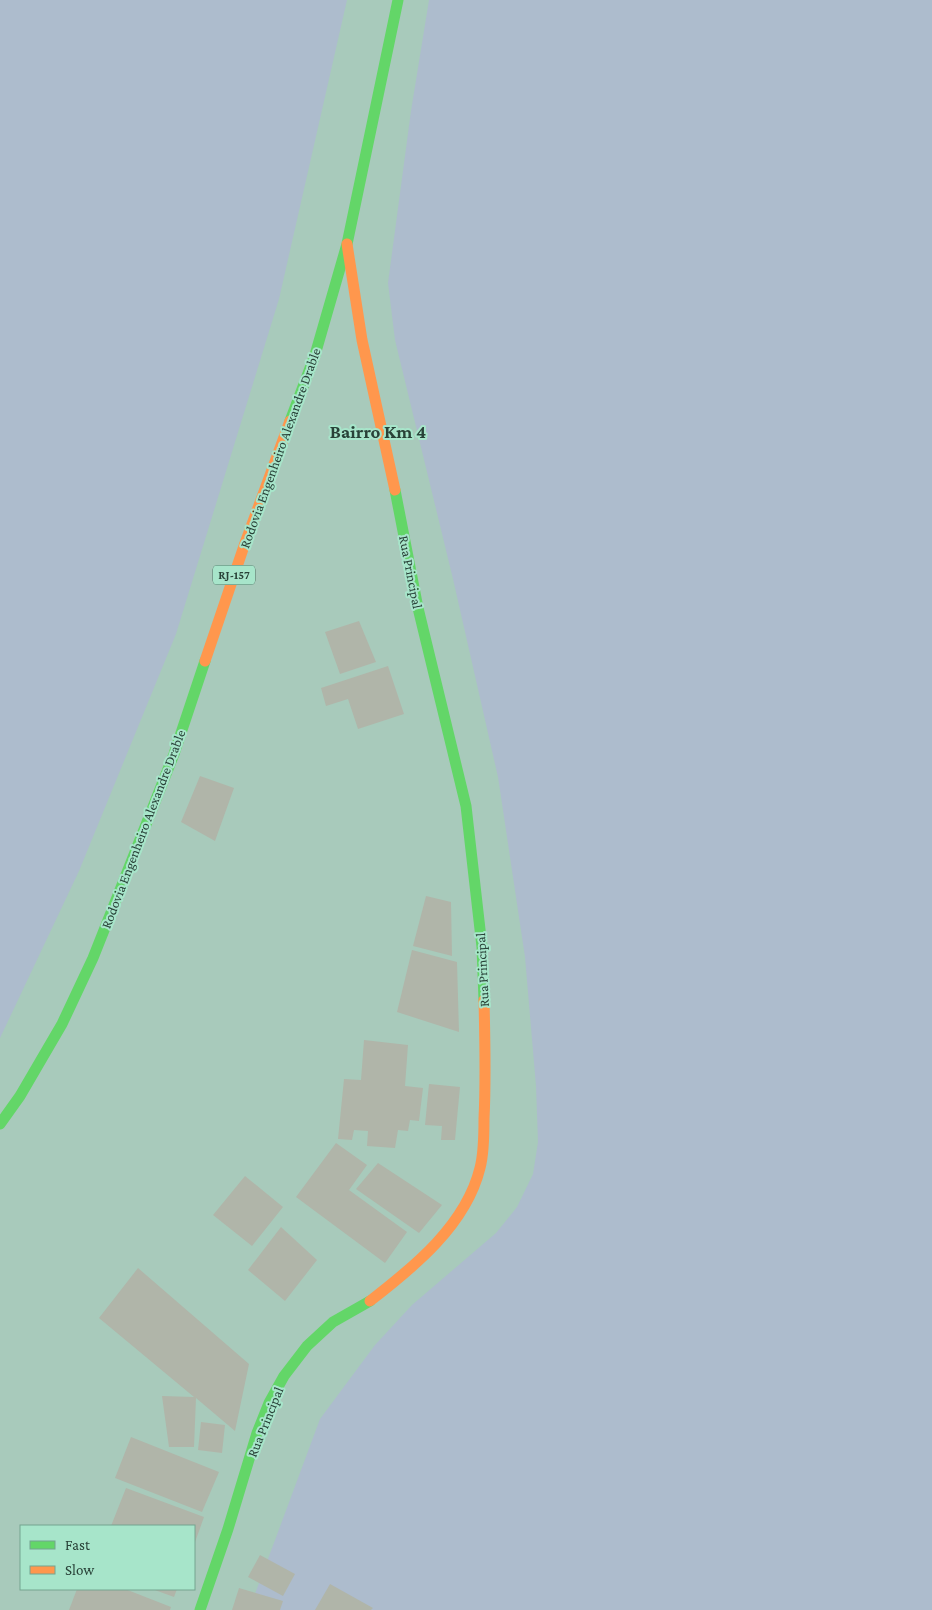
<svg xmlns="http://www.w3.org/2000/svg" width="932" height="1610" viewBox="0 0 932 1610" font-family="'Crimson Pro',serif">
<style>
.green{fill:#adbccd}
.building{fill:#b0b5a9}
.lines{fill:none;stroke-linecap:round;stroke-linejoin:round}
.fast{stroke:#63d668;stroke-width:11}
.slow{stroke:#ff974d;stroke-width:11}
.labels{text-anchor:middle;stroke-width:4;stroke-linejoin:round;paint-order:stroke}
.shield{fill:#a7e5ca;stroke:#4f7364;stroke-width:1}
.shield-label{font-size:12px;font-weight:bold;fill:#294238}
.street-label{font-size:14px;fill:#294238;stroke:#a7e5ca}
.district-label{font-size:19px;font-weight:bold;fill:#294238;stroke:#a7e5ca}
</style>
<rect width="100%" height="100%" fill="#a8cabb"/>
<!-- green -->
<g class="green">
<path d="M0,0H347L279,299L176,634L79,871L0,1038Z"/>
<path d="M429,0H932V1610H249L320,1419L375,1345L412,1305L496,1233L517,1207L533,1174L538,1142L536,1086L525,957L498,777L453,579L395,340L388,283L411,111Z"/>
</g>
<!-- building -->
<g class="building">
<path d="M359,621L376,662L340,674L325,632Z"/>
<path d="M388,666L404,714L358,729L348,699L326,706L321,688Z"/>
<path d="M200,776L234,788L215,841L181,822Z"/>
<path d="M426,896L451,902L452,956L413,946Z"/>
<path d="M412,950L457,962L459,1032L397,1012Z"/>
<path d="M364,1040L408,1045L405,1086L423,1088L419,1121L410,1120L408,1131L398,1130L395,1148L367,1146L368,1131L354,1130L352,1140L338,1139L344,1079L361,1080Z"/>
<path d="M429,1084L460,1087L455,1140H441L442,1126L425,1125Z"/>
<path d="M336,1143L367,1165L349,1190L407,1232L385,1263L296,1197Z"/>
<path d="M378,1163L442,1205L419,1233L356,1189Z"/>
<path d="M245,1176L283,1207L252,1246L213,1215Z"/>
<path d="M281,1227L317,1260L285,1301L248,1270Z"/>
<path d="M138,1268L249,1364L235,1431L196,1398L194,1447H169L162,1396L194,1397L99,1318Z"/>
<path d="M201,1422L225,1425L222,1453L198,1450Z"/>
<path d="M131,1437L219,1472L202,1512L115,1478Z"/>
<path d="M126,1488L204,1517L194,1545V1526H111Z"/>
<path d="M260,1555L295,1574L283,1596L248,1577Z"/>
<path d="M330,1584L373,1608L371,1610H315Z"/>
<path d="M239,1588L283,1601L280,1610H232Z"/>
<path d="M77,1589H125L171,1607L170,1610H69Z"/>
<path d="M152,1589H177L174,1597Z"/>
</g>
<g class="lines">
<!-- fast -->
<g class="fast">
<path d="M290,421L315,355L347,244L398,0"/>
<path d="M395,490L418,608L466,806L482,947L484,1000"/>
<path d="M0,1124L20,1096L62,1024L93,958L174,754L205,661"/>
<path d="M200,1610L228,1529L257,1433L269,1403L284,1376L307,1346L333,1322L370,1301"/>
</g>
<!-- slow -->
<g class="slow">
<path d="M347,244L362,340L395,490"/>
<path d="M205,661L244,546L290,421"/>
<path d="M370,1301C414,1267 466,1225 480,1168C484,1153 484,1134 484,1119C486,1079 485,1040 484,1000"/>
</g>
</g>
<g class="labels">
<!-- shield labels -->
<rect class="shield" x="213" y="565.5" width="42" height="19" rx="4"/>
<g class="shield-label">
<text x="234" y="579">RJ-157</text>
</g>
<!-- street labels -->
<g class="street-label">
<text transform="translate(280 448) rotate(-70)" y="5">Rodovia Engenheiro Alexandre Drable</text>
<text transform="translate(411 572) rotate(79)" y="5">Rua Principal</text>
<text transform="translate(143 829) rotate(-69)" y="5">Rodovia Engenheiro Alexandre Drable</text>
<text transform="translate(482 970) rotate(-93)" y="5">Rua Principal</text>
<text transform="translate(265 1422) rotate(-68)" y="5">Rua Principal</text>
</g>
<!-- district labels -->
<g class="district-label">
<text x="378" y="438">Bairro Km 4</text>
</g>
</g>
<!-- legend -->
<rect x="20" y="1525" width="175" height="65" fill="#a7e5ca" stroke="#75a490"/>
<rect x="30" y="1541" width="25" height="8" fill="#63d668" stroke="#75a490"/>
<text x="65" y="1550" font-size="15" fill="#294238">Fast</text>
<rect x="30" y="1566" width="25" height="8" fill="#ff974d" stroke="#75a490"/>
<text x="65" y="1575" font-size="15" fill="#294238">Slow</text>
</svg>
